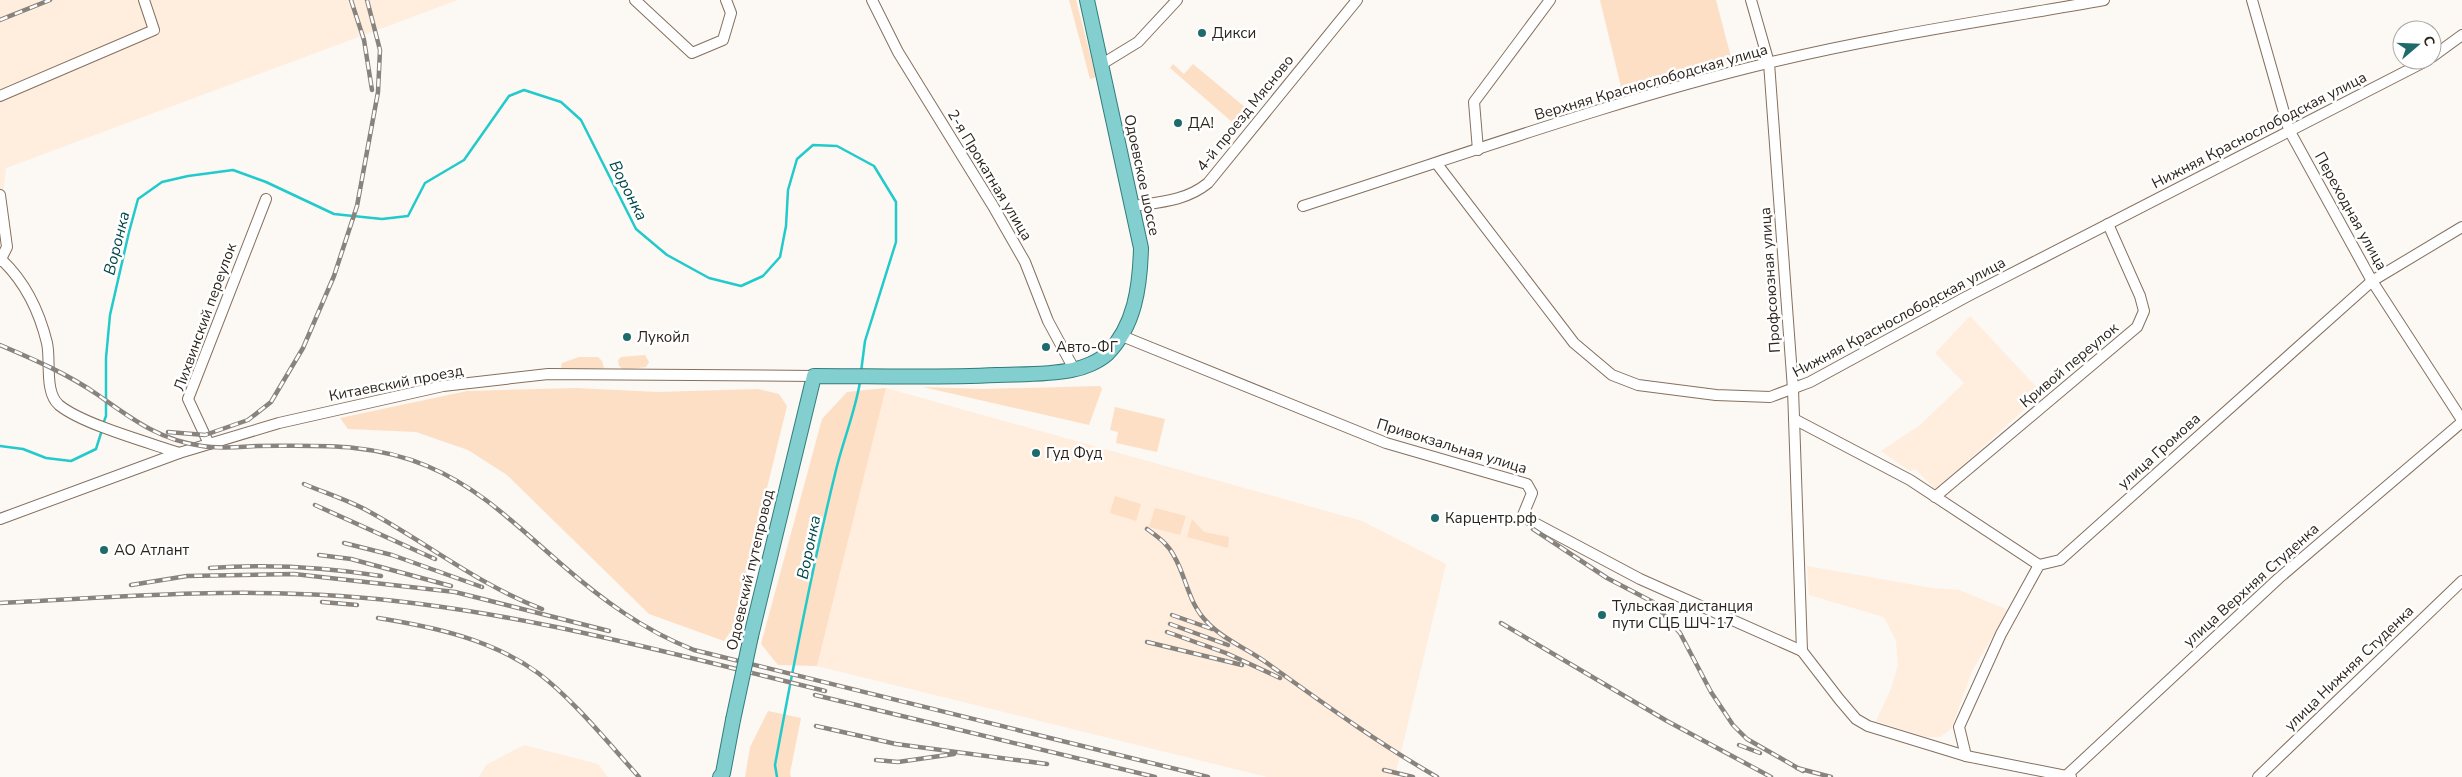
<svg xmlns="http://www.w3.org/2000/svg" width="2462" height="777" viewBox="0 0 2462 777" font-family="'Nunito Sans',sans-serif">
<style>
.built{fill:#ffedde}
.green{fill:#fddfc6}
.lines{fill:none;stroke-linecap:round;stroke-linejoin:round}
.stream{stroke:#21cacb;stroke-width:2.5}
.minor-casing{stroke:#85705e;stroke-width:12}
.major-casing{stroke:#307e7c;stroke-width:16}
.minor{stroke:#fff;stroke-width:10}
.major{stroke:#83cecf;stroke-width:14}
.rail-casing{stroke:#89837d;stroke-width:4.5}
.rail{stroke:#fff;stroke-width:2.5;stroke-dasharray:8;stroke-linecap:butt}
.major-bridge-casing{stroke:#307e7c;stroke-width:16;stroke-linecap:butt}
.major-bridge{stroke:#83cecf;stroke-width:14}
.poi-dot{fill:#1e6b6b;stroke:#fff;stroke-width:2}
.labels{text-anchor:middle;stroke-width:5;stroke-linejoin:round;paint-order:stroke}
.poi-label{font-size:15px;fill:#2d251d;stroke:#fff;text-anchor:start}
.street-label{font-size:15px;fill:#2d251d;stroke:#fff}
.water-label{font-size:16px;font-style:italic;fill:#004747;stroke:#fff}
</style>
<rect width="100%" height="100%" fill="#fcf8f4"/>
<!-- built -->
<g class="built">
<path d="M0,0H458L6,168L0,219Z"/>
<path d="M1970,316L2042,393L1936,490L1915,469L1910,471L1881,451L1920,425L1964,383L1935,353Z"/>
<path d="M886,388L1362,521L1446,564L1395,777H1267L817,666Z"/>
<path d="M1807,566L1932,588L1959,590L2008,610L1972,671L1951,729L1940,737H1926L1876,721L1891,689L1898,665L1896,641L1884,617L1809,595Z"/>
<path d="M524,745L598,764L608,777H479L486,765Z"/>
</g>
<!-- green -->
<g class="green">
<path d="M1069,0H1076L1096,77L1090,79Z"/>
<path d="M1600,0H1716L1732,61L1622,91Z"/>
<path d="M1173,64L1184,74L1193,64L1252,113L1239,128L1170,68Z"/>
<path d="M645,355L649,362L646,367L624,370L619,366L618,360L621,357Z"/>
<path d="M579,357H598L602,361L604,368L563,370L561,367L562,363Z"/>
<path d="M1100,386L1102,389L1089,425L923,387L984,389Z"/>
<path d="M576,388L658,392L758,389L779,394L787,406L733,628L724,641L649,614L507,475L468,450L416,432L348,429L340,418L467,391Z"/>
<path d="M886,388L817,666L778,665L761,644L822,419L847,392Z"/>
<path d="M1115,407L1165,419L1157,452L1116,443L1118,432L1110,430Z"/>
<path d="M1115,496L1141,504L1136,521L1110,513Z"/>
<path d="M1155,508L1186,516L1180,535L1149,527Z"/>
<path d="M1192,519L1204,532L1229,537L1228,548L1187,537Z"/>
<path d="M768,711L801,718L790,773L791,777H745L750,747Z"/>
</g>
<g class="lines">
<!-- stream -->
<g class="stream">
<path d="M103,424L106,416V358L110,315L129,232L138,199L162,182L188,176L233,170L266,182L334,214L382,219L408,216L425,183L464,160L509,96L524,90L561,102L581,120L636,229L667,255L709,278L741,286L763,276L780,257L786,226L788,190L797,159L813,145L837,146L874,166L896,202V242L865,341L861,372"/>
<path d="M0,446L23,449L46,458L71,461L96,449L102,430"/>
<path d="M777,777L775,765C793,667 812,567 836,470C843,441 855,412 860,382"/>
</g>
<!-- minor casing -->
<g class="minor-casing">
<g id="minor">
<path d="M635,0L692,53L723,40L731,13L726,0"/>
<path d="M872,0L898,52L993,206L1025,262L1048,321L1074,369"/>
<path d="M1751,0L1769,63L1793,389L1802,651"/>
<path d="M2252,0L2289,130L2372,281L2462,420"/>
<path d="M2432,57L2462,35"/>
<path d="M1102,64L1138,42L1177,0"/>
<path d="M0,96L154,30L144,0"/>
<path d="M1478,150L1474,102L1550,0"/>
<path d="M1437,164L1574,343L1612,375L1638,385L1716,395L1770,397L1810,382L1966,297L2428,60"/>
<path d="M0,195L7,247L0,261"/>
<path d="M1133,206C1160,202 1186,201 1208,183L1357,0"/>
<path d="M1303,206C1457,157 1611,101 1768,63C1879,36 1992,20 2104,0"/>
<path d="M2,260C26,283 39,310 47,343C51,360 44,392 59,405C82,424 147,442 179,453"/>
<path d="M1122,336L1386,443L1527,484L1532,493L1523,515L1529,520L1640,579L1802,651L1839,699L1856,719L1868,726L1966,756L2071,777"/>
<path d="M1794,419L1910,480L2039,565"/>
<path d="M209,444L188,399L266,199"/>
<path d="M1935,497L2137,327L2144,311L2140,296L2108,224"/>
<path d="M0,519L179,453L279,423L443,386L548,374L814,376"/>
<path d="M1966,756L1959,727L2001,634L2039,565L2060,560L2372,281L2462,227"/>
<path d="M2066,776L2279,578L2462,422"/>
<path d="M2258,777L2462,581"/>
</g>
</g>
<!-- major casing -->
<g class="major-casing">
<g id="major">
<path d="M751,636L814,376C875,376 936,378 997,375C1022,374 1047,375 1072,370C1083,368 1098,362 1107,354C1135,326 1140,286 1141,248L1087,0"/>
<path d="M720,777L723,773L733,720"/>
</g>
</g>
<!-- minor -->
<use href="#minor" class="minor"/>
<!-- major -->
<use href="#major" class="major"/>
<!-- rail casing -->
<g class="rail-casing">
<g id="rail">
<path d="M351,0L364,40L372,90"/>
<path d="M0,20L50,0"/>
<path d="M0,345C33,359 68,374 98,395C132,419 159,440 202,446C220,449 239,447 257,446C317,446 371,442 427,466C480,488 517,526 560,563C601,599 643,630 694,650L1208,777"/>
<path d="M168,432L205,435L248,420L271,402L303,348L334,276L357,206L378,92L380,50L367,0"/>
<path d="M304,484C325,493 348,500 368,511C427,543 479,585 542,609"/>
<path d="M315,505L435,559"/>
<path d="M1147,529C1158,537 1168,544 1174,556C1187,578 1188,604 1208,623C1224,640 1248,649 1267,663C1323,703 1378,743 1437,777"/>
<path d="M1533,529L1607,578L1653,602L1680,633L1711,692L1733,725L1747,739L1803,771"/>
<path d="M344,543L392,555L482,587"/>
<path d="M319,555L351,559L451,586"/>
<path d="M210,568C267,564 324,567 381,576"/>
<path d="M131,585L187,576L294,574L455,592L609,631"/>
<path d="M322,602L357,605"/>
<path d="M0,603C113,597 227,588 340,596C504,607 665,652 825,691"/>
<path d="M1172,615L1212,629"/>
<path d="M378,618C434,627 491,639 538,673C572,698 610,745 639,777"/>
<path d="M1501,623L1667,721L1771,777"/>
<path d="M1170,624L1228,645"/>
<path d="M1167,632L1226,653L1280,678"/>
<path d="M1147,642L1242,665"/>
<path d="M815,695L1155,777"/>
<path d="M816,726L896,744L1047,764"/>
<path d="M1739,745L1760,753"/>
<path d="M876,760L898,762L954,754"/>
<path d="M1797,768L1831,777"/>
<path d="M1384,770L1413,777"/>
</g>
</g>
<!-- rail -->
<use href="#rail" class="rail"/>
<!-- major-bridge casing -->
<g class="major-bridge-casing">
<path id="major-bridge" d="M733,720L751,636"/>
</g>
<!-- major-bridge -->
<use href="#major-bridge" class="major-bridge"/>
</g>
<!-- markers -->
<g class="poi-dot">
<circle cx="1202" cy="33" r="5"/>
<circle cx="1178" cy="123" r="5"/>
<circle cx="627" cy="337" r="5"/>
<circle cx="1046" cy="347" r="5"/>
<circle cx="1036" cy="453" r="5"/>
<circle cx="1435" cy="518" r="5"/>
<circle cx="104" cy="550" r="5"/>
<circle cx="1602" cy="615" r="5"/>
</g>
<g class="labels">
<!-- poi labels -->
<g class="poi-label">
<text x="1212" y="38">Дикси</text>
<text x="1188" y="128">ДА!</text>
<text x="637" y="342">Лукойл</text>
<text x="1056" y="352">Авто-ФГ</text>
<text x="1046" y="458">Гуд Фуд</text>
<text x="1445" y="523">Карцентр.рф</text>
<text x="114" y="555">АО Атлант</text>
<text x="1612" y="611">Тульская дистанция<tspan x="1612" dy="17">пути СЦБ ШЧ-17</tspan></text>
</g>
<!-- street labels -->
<g class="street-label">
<text transform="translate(1651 82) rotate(-16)" y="5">Верхняя Краснослободская улица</text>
<text transform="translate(1245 113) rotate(-51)" y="5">4-й проезд Мясново</text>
<text transform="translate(2259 130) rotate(-27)" y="5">Нижняя Краснослободская улица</text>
<text transform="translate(990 175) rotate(59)" y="5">2-я Прокатная улица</text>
<text transform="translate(1142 175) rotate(78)" y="5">Одоевское шоссе</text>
<text transform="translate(2351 211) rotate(61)" y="5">Переходная улица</text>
<text transform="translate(1770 280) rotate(-94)" y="5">Профсоюзная улица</text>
<text transform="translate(205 317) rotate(-70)" y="5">Лихвинский переулок</text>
<text transform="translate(1899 317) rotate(-28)" y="5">Нижняя Краснослободская улица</text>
<text transform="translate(2069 365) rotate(-40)" y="5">Кривой переулок</text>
<text transform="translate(396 383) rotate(-11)" y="5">Китаевский проезд</text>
<text transform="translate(1452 446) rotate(17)" y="5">Привокзальная улица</text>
<text transform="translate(2159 451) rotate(-42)" y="5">улица Громова</text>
<text transform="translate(750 570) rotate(-77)" y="5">Одоевский путепровод</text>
<text transform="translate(2251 585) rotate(-42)" y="5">улица Верхняя Cтуденка</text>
<text transform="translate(2349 668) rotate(-44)" y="5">улица Нижняя Cтуденкa</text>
</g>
<!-- water labels -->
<g class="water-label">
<text transform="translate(629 190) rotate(63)" y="6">Воронка</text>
<text transform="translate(116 243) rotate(-76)" y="6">Воронка</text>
<text transform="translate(808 547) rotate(-78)" y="6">Воронка</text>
</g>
</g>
<!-- north arrow -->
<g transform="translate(2417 45) rotate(71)"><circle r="24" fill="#ffffff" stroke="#aba8a5"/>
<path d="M0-4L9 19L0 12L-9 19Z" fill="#1e6b6b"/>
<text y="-8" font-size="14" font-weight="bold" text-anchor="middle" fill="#2d251d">С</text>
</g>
</svg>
